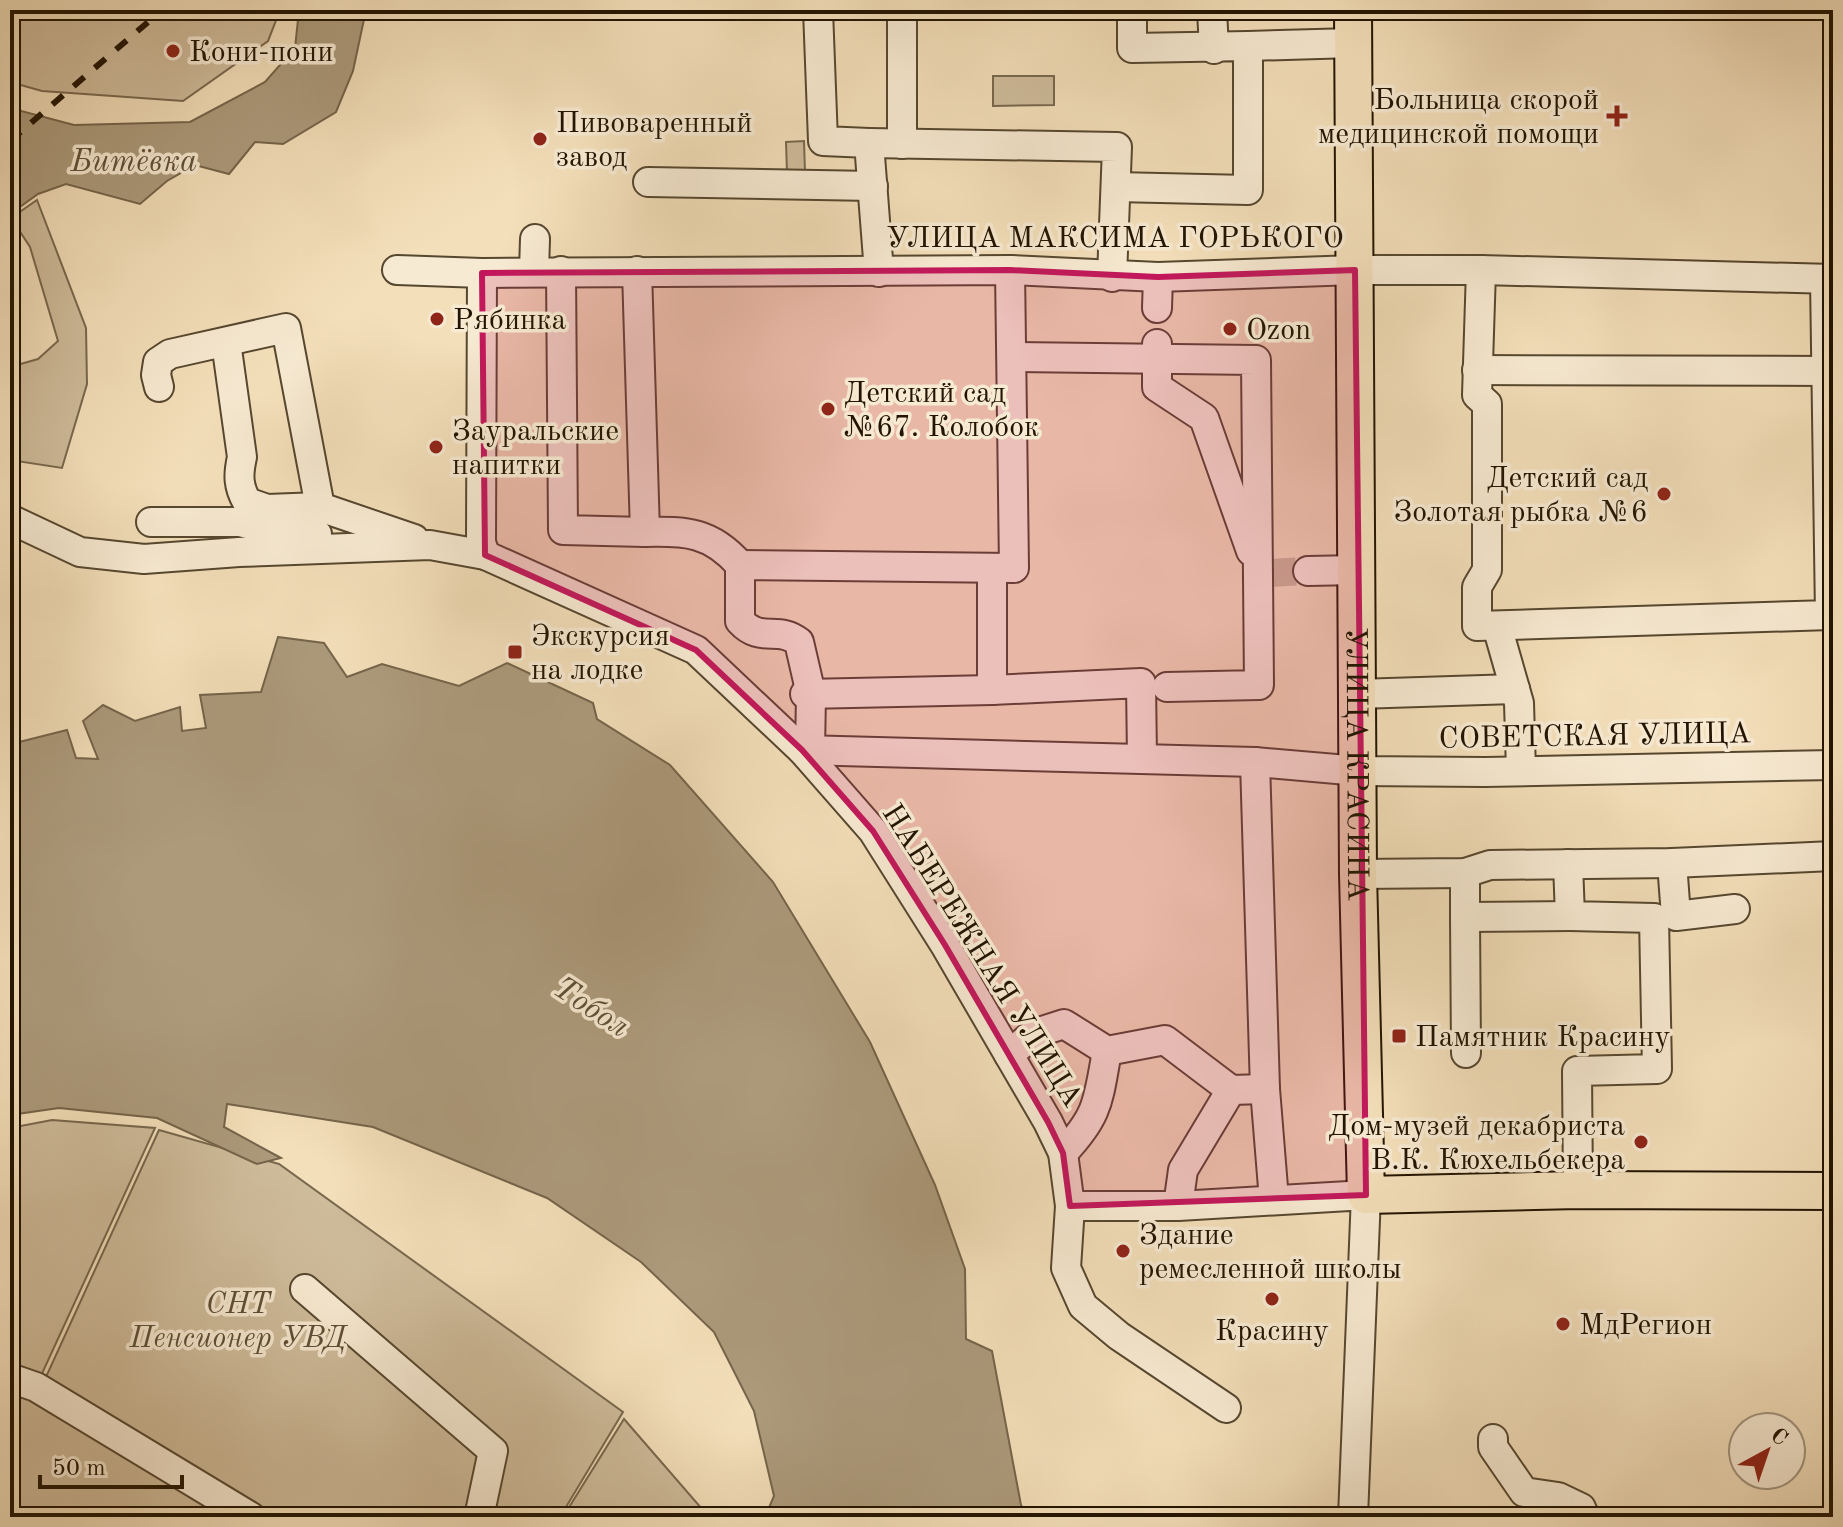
<svg xmlns="http://www.w3.org/2000/svg" width="1843" height="1527" viewBox="0 0 1843 1527" font-family="'Old Standard TT',serif">
<style>
.green{fill:#cfbc9b;stroke:#78684e;stroke-width:2}
.water{fill:#ac9a7b;stroke:#75644a;stroke-width:2}
.lines{fill:none;stroke-linecap:round;stroke-linejoin:round}
.minor-tunnel{stroke:#c9b695;stroke-width:28;stroke-dasharray:28 14;stroke-linecap:butt}
.minor-casing{stroke:#56472f;stroke-width:32}
.major-casing{stroke:#221401;stroke-width:40}
.minor{stroke:#f7ead2;stroke-width:28}
.major{stroke:#f3dfba;stroke-width:36}
.rail{stroke:#221401;stroke-width:6;stroke-dasharray:14 14;stroke-linecap:butt}
.marked{fill:#c2185b;fill-opacity:0.2;stroke:#c2185b;stroke-width:6;stroke-linejoin:round}
.poi-dot{fill:#8f2418;stroke:#f7ead2;stroke-width:3}
.labels{text-anchor:middle;stroke-width:7;stroke-linejoin:round;paint-order:stroke}
.poi-label{font-size:30px;fill:#221401;stroke:#f7ead2;text-anchor:start}
.street-label{font-size:30px;fill:#221401;stroke:#f7ead2}
.park-label{font-size:30px;font-style:italic;fill:#5f4f37;stroke:#f7ead2}
.water-label{font-size:32px;font-style:italic;fill:#605038;stroke:#f7ead2}
</style>
<rect width="100%" height="100%" fill="#f3dfba"/>
<filter id="stains"><feTurbulence type="fractalNoise" baseFrequency=".0025" numOctaves="4"/><feColorMatrix values="0 0 0 0 .2 0 0 0 0 .09 0 0 0 0 .02 0 0 0 .5 -.17"/></filter>
<radialGradient id="worn" r=".72"><stop offset=".6" stop-color="#630" stop-opacity="0"/><stop offset="1" stop-color="#630" stop-opacity=".3"/></radialGradient>
<!-- green -->
<g class="green">
<path d="M10,10H280L268,41L183,101L42,91L10,82Z"/>
<path d="M993,76H1054V105L993,106Z"/>
<path d="M804,141L805,172L787,173L786,142Z"/>
<path d="M37,200L86,328L87,384L62,468L10,460V367L38,359L58,341L30,247L11,218Z"/>
<path d="M52,1120L155,1128L39,1380L264,1517H10V1128Z"/>
<path d="M159,1130L279,1164L623,1412L560,1517H276L45,1379Z"/>
<path d="M624,1419L709,1517H563Z"/>
</g>
<!-- water -->
<g class="water">
<path d="M299,10H366L353,71L336,112L283,144L255,142L229,174L195,165L167,181L140,204L66,184L38,194L13,212L10,211V108L74,125L190,122L265,82L295,48Z"/>
<path d="M278,637L324,643L347,677L382,664L459,686L507,663L593,703L597,719L670,765L773,882L870,1042L935,1185L965,1269L966,1339L992,1351L1021,1505L1029,1517H765L774,1496L754,1411L714,1332L641,1262L547,1198L373,1127L227,1104L224,1127L281,1158L257,1164L157,1118L59,1108L10,1115L11,744L67,730L76,758L98,759L83,721L103,705L135,721L180,707L182,731L206,728L200,695L261,692Z"/>
</g>
<g class="lines">
<!-- minor-tunnel -->
<path class="minor-tunnel" d="M1268,573L1308,571"/>
<!-- minor casing -->
<g class="minor-casing">
<g id="minor">
<path d="M818,10L823,141L869,143L879,272"/>
<path d="M1212,10L1214,49"/>
<path d="M1248,46L1353,43"/>
<path d="M869,143L1117,147L1112,277"/>
<path d="M902,144V10"/>
<path d="M648,182L873,186"/>
<path d="M1116,187L1248,190V46L1132,48V10"/>
<path d="M397,270L482,273L1010,270L1158,277L1355,270H1481L1833,279"/>
<path d="M1481,270L1477,395L1487,404V570L1477,587V626L1830,615L1825,279"/>
<path d="M534,271L535,239"/>
<path d="M561,271L563,530L645,532L637,271"/>
<path d="M482,273L481,542L485,555"/>
<path d="M1157,308L1158,277"/>
<path d="M226,342L242,457C238,475 238,486 247,502L267,509L320,507"/>
<path d="M1157,344V387L1204,418L1251,551"/>
<path d="M1013,357L1256,360L1259,685L1167,687"/>
<path d="M1477,370L1828,371"/>
<path d="M159,387L156,375L158,362L170,354L286,328L320,507L414,539"/>
<path d="M10,519L80,552L144,559L239,552L430,545L485,555L696,650L802,750L873,831L945,945L1048,1122L1063,1153L1070,1206L1066,1268L1083,1306L1119,1336L1226,1408"/>
<path d="M151,522H240L270,530L317,534"/>
<path d="M645,532C687,531 711,532 740,565"/>
<path d="M1308,571L1357,570"/>
<path d="M1497,626L1519,703L1521,771"/>
<path d="M992,690V569"/>
<path d="M805,694L992,690L1141,683L1142,758"/>
<path d="M1357,694L1515,689"/>
<path d="M802,750L1255,762L1359,771L1485,772L1833,765"/>
<path d="M810,751L811,694L799,642C778,625 761,644 740,621V565L1014,568L1010,270"/>
<path d="M1255,762L1265,1089L1274,1200"/>
<path d="M1672,863L1676,916L1735,909"/>
<path d="M1568,864L1570,916L1654,918L1657,1069L1577,1071L1578,1190"/>
<path d="M1465,873V917L1570,916"/>
<path d="M1358,874L1465,873L1490,865L1672,863L1833,856"/>
<path d="M1465,917L1466,1053"/>
<path d="M1009,1055L1033,1034L1064,1024L1107,1051L1165,1040L1231,1090L1265,1089"/>
<path d="M1063,1153C1099,1115 1098,1101 1107,1051"/>
<path d="M1070,1206H1178L1366,1195L1353,1517"/>
<path d="M1178,1206L1183,1170L1231,1090"/>
<path d="M305,1289L493,1451L479,1517"/>
<path d="M10,1378L36,1387L251,1517"/>
<path d="M1493,1439V1447L1524,1492L1558,1497L1581,1508L1585,1517"/>
</g>
</g>
<!-- major casing -->
<g class="major-casing">
<g id="major">
<path id="s1" d="M1353,10L1358,874L1366,1195L1578,1190L1833,1191"/>
</g>
</g>
<!-- minor -->
<use href="#minor" class="minor"/>
<!-- major -->
<use href="#major" class="major"/>
<!-- rail -->
<path class="rail" d="M10,141L162,10"/>
</g>
<!-- marked area -->
<path class="marked" d="M1010,270L1158,277L1355,270L1366,1195L1070,1206L1063,1153L1048,1122L945,945L873,831L802,750L696,650L485,555L482,273Z"/>
<!-- markers -->
<g class="poi-dot">
<circle cx="173" cy="51" r="8"/>
<path d="M1613 104h8v8h8v8h-8v8h-8v-8h-8v-8h8z"/>
<circle cx="540" cy="139" r="8"/>
<circle cx="437" cy="319" r="8"/>
<circle cx="1230" cy="329" r="8"/>
<circle cx="828" cy="409" r="8"/>
<circle cx="436" cy="447" r="8"/>
<circle cx="1664" cy="494" r="8"/>
<rect x="507" y="644" width="16" height="16" rx="4"/>
<rect x="1391" y="1028" width="16" height="16" rx="4"/>
<circle cx="1641" cy="1142" r="8"/>
<circle cx="1123" cy="1251" r="8"/>
<circle cx="1272" cy="1299" r="8"/>
<circle cx="1563" cy="1324" r="8"/>
</g>
<g class="labels">
<!-- poi labels -->
<g class="poi-label">
<text x="189" y="61">Кони-пони</text>
<text x="1599" y="109" text-anchor="end">Больница скорой<tspan x="1599" dy="34">медицинской помощи</tspan></text>
<text x="556" y="132">Пивоваренный<tspan x="556" dy="34">завод</tspan></text>
<text x="453" y="329">Рябинка</text>
<text x="1246" y="339">Ozon</text>
<text x="844" y="402">Детский сад<tspan x="844" dy="34">№67. Колобок</tspan></text>
<text x="452" y="440">Зауральские<tspan x="452" dy="34">напитки</tspan></text>
<text x="1648" y="487" text-anchor="end">Детский сад<tspan x="1648" dy="34">Золотая рыбка №6</tspan></text>
<text x="531" y="645">Экскурсия<tspan x="531" dy="34">на лодке</tspan></text>
<text x="1415" y="1046">Памятник Красину</text>
<text x="1625" y="1135" text-anchor="end">Дом-музей декабриста<tspan x="1625" dy="34">В.К. Кюхельбекера</tspan></text>
<text x="1139" y="1244">Здание<tspan x="1139" dy="34">ремесленной школы</tspan></text>
<text x="1579" y="1334">МдРегион</text>
<text x="1272" y="1340" text-anchor="middle">Красину</text>
</g>
<!-- street labels -->
<g class="street-label">
<text x="1115" y="247">УЛИЦА МАКСИМА ГОРЬКОГО</text>
<text transform="translate(1595 735) rotate(-1)" y="10">СОВЕТСКАЯ УЛИЦА</text>
<text dy="10" stroke="none"><textPath href="#s1" startOffset="754">УЛИЦА КРАСИНА</textPath></text>
<text transform="translate(983 955) rotate(58)" y="10">НАБЕРЕЖНАЯ УЛИЦА</text>
</g>
<!-- park labels -->
<g class="park-label">
<text x="238" y="1313">СНТ<tspan x="238" dy="34">Пенсионер УВД</tspan></text>
</g>
<!-- water labels -->
<g class="water-label">
<text x="134" y="171">Битёвка</text>
<text transform="translate(592 1006) rotate(33)" y="11">Тобол</text>
</g>
</g>
<!-- margin -->
<rect width="1843" height="1527" fill="none" stroke="#f3dfba" stroke-width="40"/>
<rect x="12" y="12" width="1819" height="1503" fill="none" stroke="#221401" stroke-width="4"/>
<rect x="20" y="20" width="1803" height="1487" fill="none" stroke="#221401" stroke-width="2"/>
<!-- north arrow -->
<g transform="translate(1767 1451) rotate(40)"><circle r="38" fill="#f7ead2" stroke="#a2947e" stroke-width="2"/>
<path d="M0-6L14 30L0 20L-14 30Z" fill="#8f2418"/>
<text y="-12" font-size="22" font-weight="bold" text-anchor="middle" fill="#221401">С</text>
</g>
<!-- scale -->
<path d="M40 1475v12h142v-12" fill="none" stroke="#221401" stroke-width="4"/>
<text x="52" y="1475" font-size="24" fill="#221401" stroke="#f7ead2" stroke-width="6" paint-order="stroke">50 m</text>
<rect width="100%" height="100%" filter="url(#stains)"/>
<rect width="100%" height="100%" fill="url(#worn)"/>
</svg>
